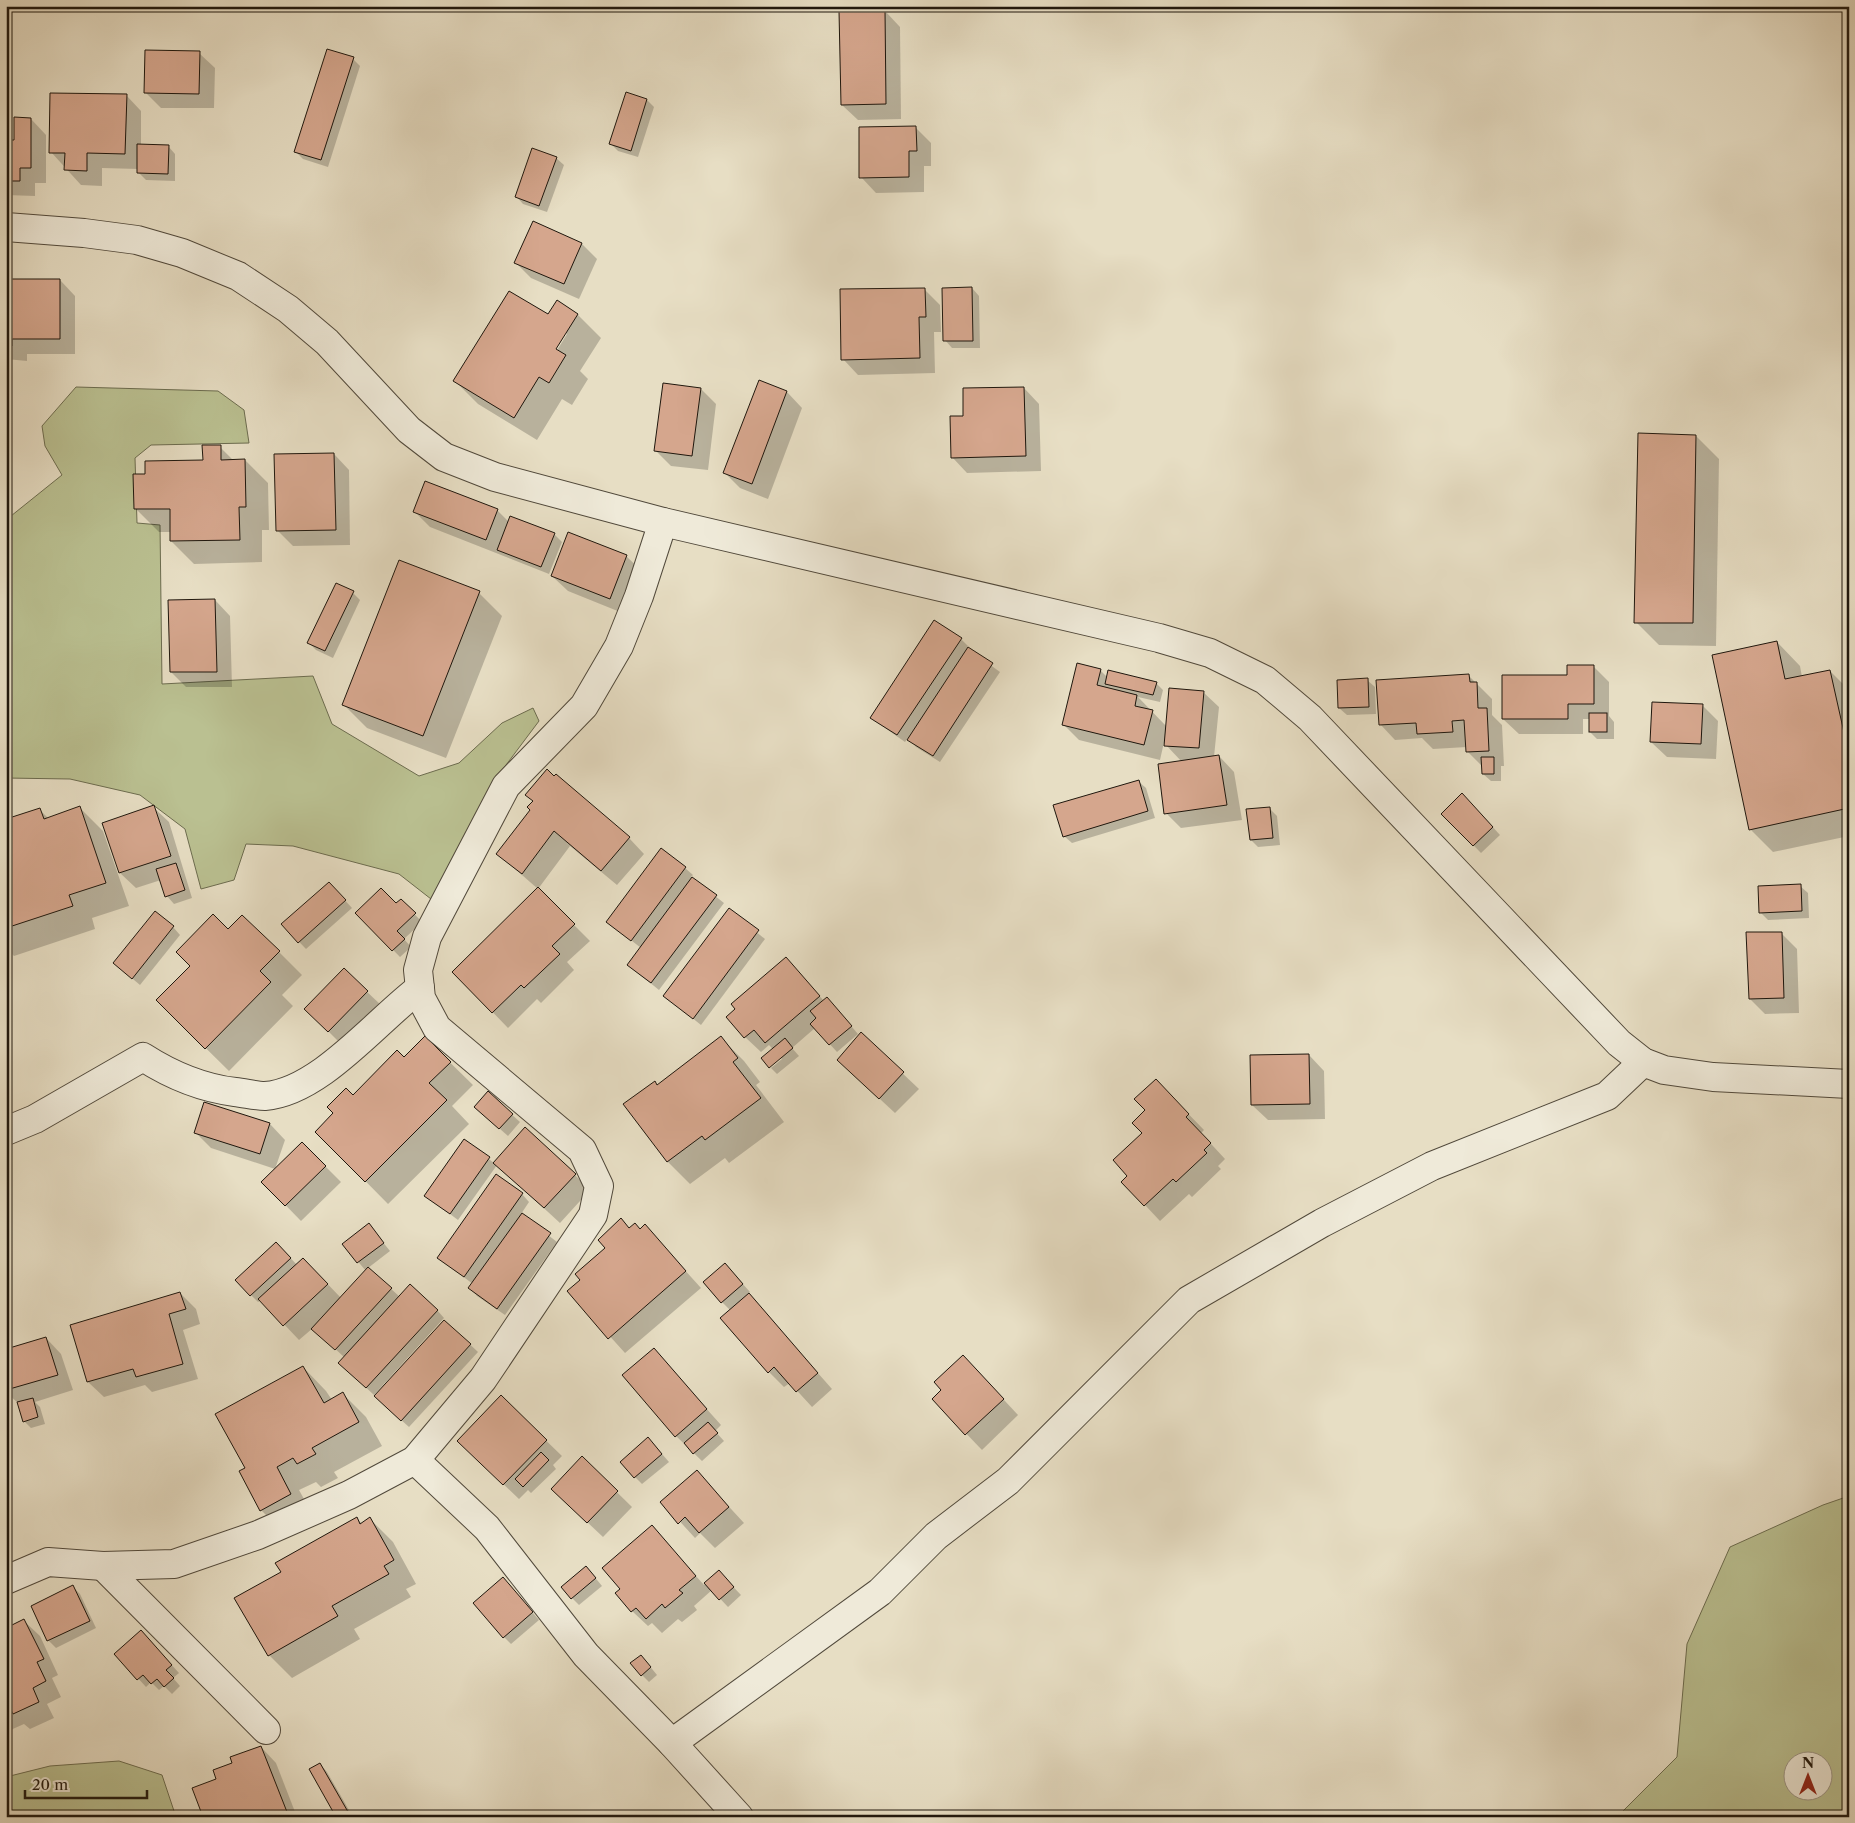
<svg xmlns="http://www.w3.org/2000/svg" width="1855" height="1823" viewBox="0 0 1855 1823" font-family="'Libre Caslon Text',serif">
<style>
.green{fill:#bac091;stroke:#6c6c4f;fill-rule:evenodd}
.shadow{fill:#0003;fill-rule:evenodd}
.building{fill:#d5a68d;stroke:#1f170d}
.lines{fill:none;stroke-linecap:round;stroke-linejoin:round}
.minor-casing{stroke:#51493b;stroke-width:30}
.tertiary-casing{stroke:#51493b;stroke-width:30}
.minor{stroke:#efead9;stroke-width:28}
.tertiary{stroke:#efead9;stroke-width:28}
</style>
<rect width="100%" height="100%" fill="#e7dec4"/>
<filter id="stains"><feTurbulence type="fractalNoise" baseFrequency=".004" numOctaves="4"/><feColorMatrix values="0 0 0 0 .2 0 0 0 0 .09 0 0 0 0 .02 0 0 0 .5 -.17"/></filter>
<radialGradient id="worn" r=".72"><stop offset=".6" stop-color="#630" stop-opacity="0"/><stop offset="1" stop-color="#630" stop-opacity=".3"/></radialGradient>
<!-- green -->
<g class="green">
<path d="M76,387L218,391L244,410L249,443L151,445L135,458L137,523L160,525L162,684L313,676L332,724L419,776L459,763L502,723L533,708L539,721L503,769L431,899L399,874L293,846L246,844L234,880L201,889L185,829L140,795L70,779L6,778V520L62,475L45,446L42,426Z"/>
<path d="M1849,1496V1817H1617L1677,1757L1687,1644L1730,1547L1823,1505ZM1792,1760H1822V1790H1792Z"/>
<path d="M119,1761L162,1775L176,1817H6V1777L50,1766Z"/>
</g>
<!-- shadow -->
<g class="shadow">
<path d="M885,11L900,27L901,119L858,120L842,105Z"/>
<path d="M199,53L215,68L214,108H161L145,92Z"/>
<path d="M353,59L360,66L328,167L303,159L296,152Z"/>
<path d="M126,95L141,111V146H168L175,154V181L146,180L138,172V169L102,168V186L81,185L51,152Z"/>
<path d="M647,100L654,107L638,157L618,151L610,143Z"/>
<path d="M31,119L46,135V183H35V196L6,195V141H15Z"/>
<path d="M915,127L931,143V166H924V192L876,193L861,177Z"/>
<path d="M556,158L564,165L547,212L523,204L516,196Z"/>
<path d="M533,222L582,244L597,259L579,299L531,278L515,262Z"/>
<path d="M6,280H60L75,296V354H27V361L6,359Z"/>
<path d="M972,288L979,296L980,348H952L945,340Z"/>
<path d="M924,289L940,305L941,332H934L935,373L858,375L843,359Z"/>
<path d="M578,315L601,338L580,371L588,379L572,405L562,399L537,440L478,404L455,381L549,316ZM565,332L567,334L554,355L552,354Z"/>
<path d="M760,382L787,392L802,408L768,499L740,488L725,473Z"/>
<path d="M1024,388L1039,404L1041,471L967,473L952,457L964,417Z"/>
<path d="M701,389L716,404L708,470L671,466L655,450Z"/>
<path d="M1696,436L1719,459L1716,646L1659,645L1636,622Z"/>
<path d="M220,447L234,461L245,460L268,483L269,530H262V562L194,564L171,541V532H159L136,509L146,475L204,461Z"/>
<path d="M334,454L349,470L350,545L293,546L277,530Z"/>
<path d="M497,510L509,522L554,534L562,542L549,574L430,527L415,512Z"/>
<path d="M626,556L642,571L625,614L568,591L552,576Z"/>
<path d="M353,593L360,600L333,658L316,650L309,643Z"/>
<path d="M479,593L502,616L446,758L367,728L344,705Z"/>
<path d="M215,600L230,616L232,687H186L171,672Z"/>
<path d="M961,639L968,646L967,648L1000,672L940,762L916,747L908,738L905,742L871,718Z"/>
<path d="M1777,642L1800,666L1802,677L1830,671L1849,690V836L1773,852L1750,829Z"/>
<path d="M1593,666L1609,682V716L1614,722V739H1597L1590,732V719H1583V734H1519L1503,719L1569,676Z"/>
<path d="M1100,670L1108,678L1156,683L1163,690L1160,702L1138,697L1167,727L1203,692L1219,707L1214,757L1219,756L1234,772L1242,820L1181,828L1166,813L1182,762L1166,745L1165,738L1160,760L1079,740L1063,724Z"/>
<path d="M1469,676L1492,699V715L1502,725L1504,766H1501V781H1491L1483,774V767L1468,752L1467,747L1433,749L1422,738L1395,740L1380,724Z"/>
<path d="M1367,680L1375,687L1376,714L1347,715L1339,708Z"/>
<path d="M1702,705L1718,721L1716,759L1667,757L1651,742Z"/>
<path d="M1138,781L1146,788L1155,818L1072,843L1064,836Z"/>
<path d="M1470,802L1500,835L1481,853L1443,814Z"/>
<path d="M153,807L169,822L192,898L174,904L167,896L161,880L136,888L120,873L104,824Z"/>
<path d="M80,808L103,831L129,906L92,918L95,929L14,956L6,948V821L40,810L49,819Z"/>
<path d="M1269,808L1277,816L1280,845L1258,847L1251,840Z"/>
<path d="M531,810L629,838L644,854L617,885L570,846L538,889L498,854Z"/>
<path d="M685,868L693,875L691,877L724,903L659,990L628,965L641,948L608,922Z"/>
<path d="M329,883L352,908L306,949L282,924Z"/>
<path d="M1800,886L1808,893L1809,918L1768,920L1760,912Z"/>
<path d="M538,889L590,941L567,962L574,970L541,1003L537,999L508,1028L454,972Z"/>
<path d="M401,900L422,922L404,939L411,947L400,957L357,913L396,905Z"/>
<path d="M729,910L765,939L701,1025L665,996Z"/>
<path d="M173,927L180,935L140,985L114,963Z"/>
<path d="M228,931L279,952L302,975L282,995L293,1006L229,1071L157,1000Z"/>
<path d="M1781,933L1797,949L1799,1013L1765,1014L1750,999Z"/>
<path d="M786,959L824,1001L834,1006L858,1034L837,1052L815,1028L792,1048L799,1056L777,1074L771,1068L782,1059L769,1045L761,1052L745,1037Z"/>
<path d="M344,970L383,1007L344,1047L306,1009Z"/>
<path d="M861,1034L919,1089L895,1113L854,1075Z"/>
<path d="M425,1038L473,1085L452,1106L469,1124L388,1204L317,1132L353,1097L404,1059Z"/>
<path d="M721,1038L744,1061L760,1082L756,1085L784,1122L729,1163L725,1158L690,1184L667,1161L654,1082L658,1086Z"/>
<path d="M1309,1055L1324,1071L1325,1119L1268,1120L1252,1105Z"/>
<path d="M488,1093L520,1122L508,1136L483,1114Z"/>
<path d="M1171,1096L1204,1130L1201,1133L1225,1159L1218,1166L1221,1169L1192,1197L1189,1194L1160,1221L1145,1205L1129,1176Z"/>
<path d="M205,1103L270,1124L285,1140L275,1169L211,1148L196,1133Z"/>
<path d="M465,1141L494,1163L575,1175L590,1190L560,1223L497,1165L458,1220L426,1196Z"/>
<path d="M302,1143L341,1182L301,1221L263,1182Z"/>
<path d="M522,1194L529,1202L521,1214L557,1242L505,1315L477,1296L470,1288L473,1284L438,1258Z"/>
<path d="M621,1220L630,1229L640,1230L645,1226L701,1288L625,1353L569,1291L582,1280L607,1249Z"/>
<path d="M369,1225L390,1251L368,1268L400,1297L437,1310L444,1318L374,1395L347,1370L345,1358L313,1328L299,1340L261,1300L258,1302L251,1295L284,1251L297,1265L319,1275L341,1298L366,1271L344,1245Z"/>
<path d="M732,1272L750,1292L748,1294L832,1389L812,1407L790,1383L784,1387L769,1372L731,1311L722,1302Z"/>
<path d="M180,1293L196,1309L200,1324L183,1330L198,1379L152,1392L145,1385L104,1397L88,1382Z"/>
<path d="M445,1321L478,1352L409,1427L383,1404Z"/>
<path d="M46,1338L61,1354L73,1390L35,1402L40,1407L45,1424L31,1428L24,1421L19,1404L6,1392V1350Z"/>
<path d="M654,1350L721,1425L715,1431L724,1441L702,1461L676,1436Z"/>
<path d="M303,1367L326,1391L332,1400L343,1394L366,1417L382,1446L334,1472L338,1478L321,1487L316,1482L299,1490L314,1517L284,1533L261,1510L246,1468Z"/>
<path d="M978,1372L1018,1415L982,1450L933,1399L943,1390Z"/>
<path d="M501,1397L562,1456L553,1465L556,1469L531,1493L528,1490L519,1499L474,1456Z"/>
<path d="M655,1446L669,1462L642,1484L635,1477Z"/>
<path d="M582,1458L632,1507L603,1537L568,1504Z"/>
<path d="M697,1472L744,1523L715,1548L700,1533L695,1538L662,1502Z"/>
<path d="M357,1518L362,1524L370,1519L393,1542L416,1584L406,1589L411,1597L354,1629L360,1639L292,1678L269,1655L282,1572Z"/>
<path d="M652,1527L704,1585L719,1572L741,1595L728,1607L712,1590L694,1606L697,1610L682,1622L678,1619L662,1633L652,1623L648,1626L632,1611L622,1590Z"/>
<path d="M593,1575L602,1586L579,1605L572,1598Z"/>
<path d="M510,1586L539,1620L511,1644L504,1637Z"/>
<path d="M73,1587L80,1594L96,1628L56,1648L48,1640Z"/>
<path d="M24,1621L40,1636L58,1675L52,1678L61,1697L47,1704L54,1718L30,1729L24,1724L6,1732V1629Z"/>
<path d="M148,1639L179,1673L173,1678L180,1686L172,1694L164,1686L159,1690L151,1682L146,1687L116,1654Z"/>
<path d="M648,1664L657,1675L649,1682L642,1675Z"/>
<path d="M261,1747L276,1763L297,1817H204L218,1780L233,1763Z"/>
<path d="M320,1764L327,1772L353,1817H338Z"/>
</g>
<!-- building -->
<g class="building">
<path d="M885,10L886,104L841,105L839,11Z"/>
<path d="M327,49L354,57L321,160L294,152Z"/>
<path d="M145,50L200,51L199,94L144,93Z"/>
<path d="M626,92L647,99L631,151L609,144Z"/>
<path d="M50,93L127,94L125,154L87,153V171L64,170L65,153H49Z"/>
<path d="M14,117L31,118V168H20V181H6V140H14Z"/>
<path d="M916,126L917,151H909V177L859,178V127Z"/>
<path d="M137,144L169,145L168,174L137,173Z"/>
<path d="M532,148L557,157L539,206L515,197Z"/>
<path d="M533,221L582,243L564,284L514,263Z"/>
<path d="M6,279H60V339H12V346H6Z"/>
<path d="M972,287L973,341H943L942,288Z"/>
<path d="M925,288L926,317H919L920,358L841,360L840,289Z"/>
<path d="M509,291L548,314L557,300L578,314L556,349L566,355L549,383L539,377L514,418L453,381Z"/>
<path d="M759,380L787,391L752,484L723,473Z"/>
<path d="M663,383L701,388L692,456L654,451Z"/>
<path d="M1024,387L1026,456L951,458L950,416H963V388Z"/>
<path d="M1638,433L1696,435L1693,623H1634Z"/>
<path d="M202,445H221V460L245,459L246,507H239L240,540L170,541V509H134L133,474H145V461L203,460Z"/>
<path d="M334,453L336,530L276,531L274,454Z"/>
<path d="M425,481L498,509L486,540L413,512Z"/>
<path d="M510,516L555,533L541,567L497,550Z"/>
<path d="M568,532L627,555L610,599L551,576Z"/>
<path d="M399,560L480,591L423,736L342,705Z"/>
<path d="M336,583L354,591L325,651L307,643Z"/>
<path d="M215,599L217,672H170L168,600Z"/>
<path d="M934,620L962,638L897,735L870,718Z"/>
<path d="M1777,641L1785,679L1830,670L1849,755V808L1749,830L1712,655Z"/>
<path d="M968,647L993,663L933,756L907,740Z"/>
<path d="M1077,663L1101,669L1097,685L1137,695L1135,706L1153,710L1144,745L1062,725Z"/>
<path d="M1567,665H1594V704H1568V719H1502V675H1567Z"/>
<path d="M1108,670L1157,682L1153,695L1105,684Z"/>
<path d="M1469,674L1470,682H1477L1478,708H1487L1489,751L1466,752L1464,720L1452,721L1453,732L1417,734L1416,723L1379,725L1376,680Z"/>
<path d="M1368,678L1369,707L1338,708L1337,680Z"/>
<path d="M1169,688L1204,691L1199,748L1164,746Z"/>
<path d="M1652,702L1703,704L1701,744L1650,742Z"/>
<rect x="1589" y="713" width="18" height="19"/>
<path d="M1219,755L1227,805L1164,814L1158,764Z"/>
<path d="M1481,757H1494V774H1482Z"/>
<path d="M547,769L554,776L556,774L630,837L601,871L554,831L522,874L496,854L530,810L527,807L533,801L525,795Z"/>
<path d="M1139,780L1148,811L1063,837L1053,805Z"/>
<path d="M1462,793L1493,827L1473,846L1441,814Z"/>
<path d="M154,805L171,856L119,873L102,823Z"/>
<path d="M80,806L106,883L69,895L73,906L6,928V819L40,808L44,819Z"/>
<path d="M1270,807L1273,838L1250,840L1246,809Z"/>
<path d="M661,848L686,867L631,941L606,922Z"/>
<path d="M176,863L185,890L165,897L156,869Z"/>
<path d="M692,877L717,895L651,983L627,965Z"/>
<path d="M329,882L346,900L298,943L281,924Z"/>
<path d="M1801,884L1802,911L1759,913L1758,886Z"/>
<path d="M538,887L575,924L552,946L560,954L524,988L521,985L492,1013L452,972Z"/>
<path d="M381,888L396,903L401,899L416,913L397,931L405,939L392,951L355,913Z"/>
<path d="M729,908L759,930L693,1019L663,996Z"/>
<path d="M155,911L174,926L132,979L113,963Z"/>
<path d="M213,914L228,929L242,915L280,951L260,971L271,982L205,1049L156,1000L190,966L176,952Z"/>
<path d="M1746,932H1782L1784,998L1749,999Z"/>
<path d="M786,957L820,996L765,1043L754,1030L744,1038L726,1017L735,1009L731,1004Z"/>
<path d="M344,968L368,991L328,1032L304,1009Z"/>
<path d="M827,997L852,1026L829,1045L810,1024L816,1018L810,1011Z"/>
<path d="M861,1032L904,1072L879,1099L837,1060Z"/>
<path d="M425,1036L451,1062L429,1083L447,1100L365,1182L315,1132L333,1113L327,1107L346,1088L353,1095L397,1050L404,1057Z"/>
<path d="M721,1036L738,1058L733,1062L761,1098L705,1140L702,1136L667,1162L623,1104L655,1081L657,1085Z"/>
<path d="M785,1038L793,1048L769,1068L761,1058Z"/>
<path d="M1309,1054L1310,1104L1251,1105L1250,1055Z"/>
<path d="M1156,1079L1189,1114L1186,1117L1211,1143L1204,1150L1207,1153L1176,1182L1173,1179L1144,1206L1121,1182L1127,1176L1113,1160L1142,1133L1132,1123L1145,1110L1134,1099Z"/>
<path d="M488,1091L513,1114L499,1129L474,1107Z"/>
<path d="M204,1102L270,1123L260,1154L194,1133Z"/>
<path d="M525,1127L576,1174L544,1208L493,1163Z"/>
<path d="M464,1139L490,1157L450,1214L424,1196Z"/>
<path d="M302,1142L326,1166L285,1206L261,1182Z"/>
<path d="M496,1174L523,1193L464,1277L437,1258Z"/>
<path d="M522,1213L551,1233L497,1309L468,1288Z"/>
<path d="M621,1218L629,1228L635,1223L640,1229L645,1224L686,1271L608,1339L567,1291L580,1280L575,1274L605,1248L598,1240Z"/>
<path d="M369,1223L384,1243L357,1263L342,1244Z"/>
<path d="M276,1242L291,1258L250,1296L235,1280Z"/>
<path d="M303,1258L328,1284L283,1326L258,1299Z"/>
<path d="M725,1263L743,1284L721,1303L703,1282Z"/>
<path d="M368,1267L392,1288L335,1350L311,1329Z"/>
<path d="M410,1284L438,1310L366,1388L338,1363Z"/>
<path d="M180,1292L186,1309L169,1314L183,1364L136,1377L133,1369L87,1382L70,1325Z"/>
<path d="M749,1293L818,1373L796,1392L774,1367L768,1373L720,1318Z"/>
<path d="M444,1320L471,1344L401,1421L374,1396Z"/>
<path d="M46,1337L58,1375L6,1390V1349Z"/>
<path d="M654,1348L707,1409L675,1437L622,1375Z"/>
<path d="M963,1355L1004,1399L965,1435L932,1399L941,1390L934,1382Z"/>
<path d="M303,1366L324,1403L343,1392L359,1422L312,1448L316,1454L297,1464L293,1458L277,1467L291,1494L260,1511L239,1471L245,1468L215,1414Z"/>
<path d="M501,1395L547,1440L503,1485L457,1441Z"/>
<path d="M33,1398L38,1417L23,1422L17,1402Z"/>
<path d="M708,1422L718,1433L693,1454L684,1443Z"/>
<path d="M648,1437L662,1454L634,1478L620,1462Z"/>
<path d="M541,1452L549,1460L523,1487L515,1479Z"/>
<path d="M582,1456L618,1491L587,1523L551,1489Z"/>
<path d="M697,1470L729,1507L699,1533L685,1517L678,1524L660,1502Z"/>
<path d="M357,1517L360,1524L370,1517L394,1560L384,1566L389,1574L332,1606L338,1616L268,1656L234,1598L281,1572L275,1563Z"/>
<path d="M652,1525L696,1576L679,1590L683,1593L665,1608L662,1604L646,1619L636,1608L631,1612L615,1593L620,1589L602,1568Z"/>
<path d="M586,1566L596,1578L571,1599L561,1587Z"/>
<path d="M719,1570L734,1587L719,1600L704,1583Z"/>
<path d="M503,1577L533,1612L503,1638L473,1603Z"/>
<path d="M73,1585L90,1621L47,1641L31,1606Z"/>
<path d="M24,1619L44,1659L37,1662L46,1681L33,1688L39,1702L13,1714L10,1708L6,1710V1628Z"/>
<path d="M141,1630L172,1665L166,1670L174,1678L164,1687L157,1679L151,1684L143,1675L137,1680L114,1654Z"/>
<path d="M641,1655L651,1667L641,1676L630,1663Z"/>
<path d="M261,1746L289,1817H203L192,1788L216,1779L213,1770L232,1763L230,1757Z"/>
<path d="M320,1763L351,1817H336L309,1769Z"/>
</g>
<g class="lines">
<!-- minor casing -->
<g class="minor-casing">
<g id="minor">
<path d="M6,1131L35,1119L143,1057C171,1075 202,1088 235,1092C245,1093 256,1096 265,1096C320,1092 377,1020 420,988"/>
<path d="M415,1460L487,1528L586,1655L672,1743L739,1817"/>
<path d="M103,1566L266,1730"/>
<path d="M6,1580L48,1562L103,1566L174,1564L258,1535L349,1495L415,1460L483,1379L593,1215L599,1186L582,1150L437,1028L421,998L418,970L427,937L506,786L584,706L619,646L639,596L663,522"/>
<path d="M672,1743L880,1592L936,1536L1008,1481L1189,1300L1322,1223L1432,1166L1607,1096L1643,1062"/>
</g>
</g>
<!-- tertiary casing -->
<g class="tertiary-casing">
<path id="tertiary" d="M6,227L84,233L137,240L182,253L238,276L288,309L327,342L409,430L444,457L495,477L663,522L1159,638L1210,653L1265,680L1310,718L1619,1043L1643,1062L1664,1070L1713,1077L1849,1084"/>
</g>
<!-- minor -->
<use href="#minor" class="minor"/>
<!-- tertiary -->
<use href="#tertiary" class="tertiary"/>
</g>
<!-- margin -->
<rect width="1855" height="1823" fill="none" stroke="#e7dec4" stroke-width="25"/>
<rect x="8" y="8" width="1840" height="1808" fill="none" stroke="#1f170d" stroke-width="2.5"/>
<rect x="12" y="12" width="1830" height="1798" fill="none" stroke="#1f170d"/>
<!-- north arrow -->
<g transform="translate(1808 1776)"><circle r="24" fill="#efead9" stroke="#9c9687"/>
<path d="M0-4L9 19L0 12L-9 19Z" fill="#8f2418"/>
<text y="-8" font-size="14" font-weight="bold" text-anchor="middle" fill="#1f170d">N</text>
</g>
<!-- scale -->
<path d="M25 1790v8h122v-8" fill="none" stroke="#1f170d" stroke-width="2.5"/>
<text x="32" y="1790" font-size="15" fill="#1f170d" stroke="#efead9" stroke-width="4" paint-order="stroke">20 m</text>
<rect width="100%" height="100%" filter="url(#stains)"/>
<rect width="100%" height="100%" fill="url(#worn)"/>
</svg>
